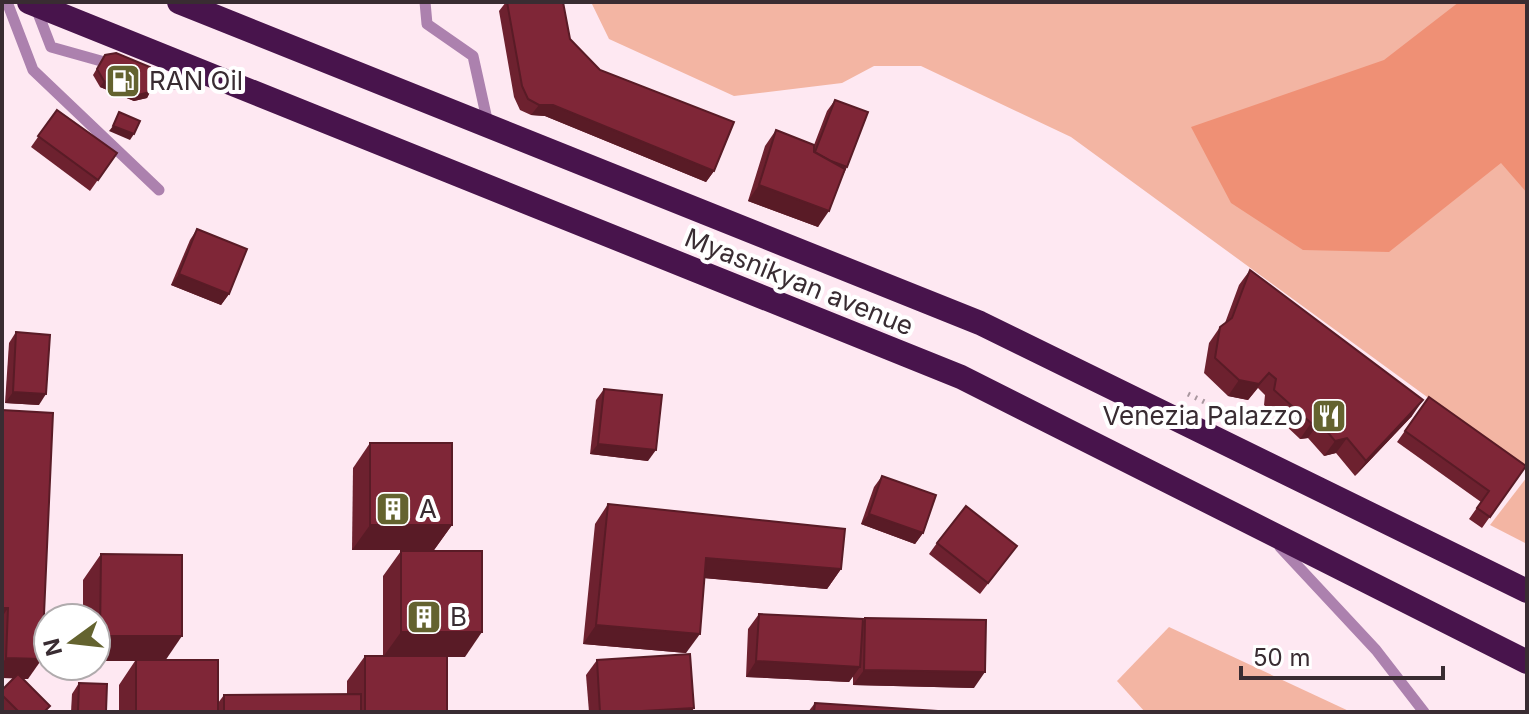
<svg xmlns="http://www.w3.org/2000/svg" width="1529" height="714" viewBox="0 0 1529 714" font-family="Inter,sans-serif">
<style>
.green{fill:#f3b5a3}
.forest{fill:#ef9075}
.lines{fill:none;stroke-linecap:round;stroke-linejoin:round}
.path{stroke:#a8969e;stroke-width:5;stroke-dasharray:2 6;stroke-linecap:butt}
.lane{stroke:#ac81ae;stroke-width:11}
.highway{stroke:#48144c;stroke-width:24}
.wall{fill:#6d212f}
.shaded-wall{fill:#591b26}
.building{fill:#7f2637;stroke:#591b26;stroke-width:2}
.labels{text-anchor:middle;stroke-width:8;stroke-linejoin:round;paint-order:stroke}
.poi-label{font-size:26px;fill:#392c32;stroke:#fff;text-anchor:start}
.street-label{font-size:26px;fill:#392c32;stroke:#fff}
</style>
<rect width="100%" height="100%" fill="#fee8f2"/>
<!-- green -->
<g class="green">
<path d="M591,2H1527V470L1071,137L921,66H874L842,83L734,96L609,39Z"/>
<path d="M1527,477V544L1490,525Z"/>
<path d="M1169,627L1351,712H1145L1117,681Z"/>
</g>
<!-- forest -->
<path class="forest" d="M1459,2H1527V193L1501,163L1389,252L1303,250L1231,203L1191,127L1384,60Z"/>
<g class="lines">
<!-- path -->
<path class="path" d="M1188,394L1223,411"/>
<!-- lane -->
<g class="lane">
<path d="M7,2L33,70L159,190"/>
<path d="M425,2L427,24L473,56L488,124"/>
<path d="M36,8L51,47L101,61"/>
<path d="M152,82L168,85L206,77"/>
<path d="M1280,547L1376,650L1424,712"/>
</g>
<!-- highway -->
<g class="highway">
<path d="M29,2L961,377L1527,662"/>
<path d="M179,2L980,323L1527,591"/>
</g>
</g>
<!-- wall -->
<g class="wall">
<path d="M506,2H563L570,39L600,70L714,171L706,182L545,116L531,115L520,110L514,97L499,11Z"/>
<path d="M105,55L150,92L147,98L134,101L100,87L93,75Z"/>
<path d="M835,100L847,167L818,227L748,201L765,146L776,130L814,145L827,111Z"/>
<path d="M57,110L117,153L90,191L31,147Z"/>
<path d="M197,229L229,294L221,305L171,285L190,240Z"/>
<path d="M1250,270L1412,416L1355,476L1336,453L1324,456L1308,438L1300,439L1264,405L1265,395L1258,388L1248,400L1228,396L1204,373L1209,343L1220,327L1225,323L1239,285Z"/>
<path d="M16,332L39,405L5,403L9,343Z"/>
<path d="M604,389L648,461L590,454L596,400Z"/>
<path d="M1429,397L1526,466L1482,528L1469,519L1481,502L1397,442Z"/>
<path d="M2,410L28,679H23L46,712H2V690L13,678H2Z"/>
<path d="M370,443L452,525L434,550H352L353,468Z"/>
<path d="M882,476L923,533L915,544L861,524L874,487Z"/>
<path d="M608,504L841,569L827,589L704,578L686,653L583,644L595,524Z"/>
<path d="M937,543L1017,546L980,594L929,554Z"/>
<path d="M401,551L465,657H447V712H119V685L135,661H96V618H83V580L101,554L166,660L218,703L224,695L347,694V681L365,656H383V576Z"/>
<path d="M759,614L863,621L865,618L974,688L853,685V676L849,682L746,677L748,629Z"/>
<path d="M597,660L694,708L691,712H589L586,675Z"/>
<path d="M79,683L106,712H71L72,694Z"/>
<path d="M815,703L937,712H808Z"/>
</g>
<!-- shaded-wall -->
<g class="shaded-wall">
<path d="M104,81L150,92L147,98L134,101L100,87Z"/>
<path d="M539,105H553L714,171L706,182L545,116L531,115Z"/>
<path d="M113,126L134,134L130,140L109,131Z"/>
<path d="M759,185L829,211L818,227L748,201Z"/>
<path d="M179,274L229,294L221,305L171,285Z"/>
<path d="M1269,373L1248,400L1228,396L1239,380Z"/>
<path d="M13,392L46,394L39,405L5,403Z"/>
<path d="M1423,400L1412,416L1355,476L1366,461Z"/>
<path d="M1319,422L1308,438L1300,439L1311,423Z"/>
<path d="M1347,438L1336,453L1324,456L1335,441Z"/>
<path d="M598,444L656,450L648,461L590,454Z"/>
<path d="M869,514L923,533L915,544L861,524Z"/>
<path d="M370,525H452L434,550H352Z"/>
<path d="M706,558L841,569L827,589L692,577Z"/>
<path d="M2,608H8L2,617Z"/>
<path d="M596,625L700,634L686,653L583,644Z"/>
<path d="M401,632H482L465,657H383Z"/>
<path d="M100,636H182L165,661H96V642Z"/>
<path d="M6,658L42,659L28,679L2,678V664Z"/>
<path d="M756,661L860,667L849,682L746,677Z"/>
<path d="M864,670L985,672L974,688L853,685Z"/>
<path d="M694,708L691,712H625Z"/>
</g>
<!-- building -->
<g class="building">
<path d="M507,2H563L570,39L600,70L734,122L714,171L553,105H539L528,99L522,86Z"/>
<path d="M116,53L150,67L154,72L156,82L150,92L138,95L104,81L97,69L105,55Z"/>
<path d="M835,100L868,112L847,167L831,161L815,152Z"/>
<path d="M57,110L117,153L98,180L38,136Z"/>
<path d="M119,112L140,121L134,134L113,126Z"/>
<path d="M776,130L814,145V152L845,169L829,211L759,185Z"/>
<path d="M197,229L247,249L229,294L179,274Z"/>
<path d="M1250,270L1423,400L1366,461L1347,438L1335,441L1319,422L1311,423L1274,390L1276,379L1269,373L1259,384L1239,380L1215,358L1220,327L1232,318Z"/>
<path d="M16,332L50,335L46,394L13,392Z"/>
<path d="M604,389L662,395L656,450L598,444Z"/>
<path d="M1429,397L1526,466L1490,517L1477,508L1489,491L1405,431Z"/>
<path d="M2,410L53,413L42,659L6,658L8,608H2Z"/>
<rect x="370" y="443" width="82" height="82"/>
<path d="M882,476L936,495L923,533L869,514Z"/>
<path d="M608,504L845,529L841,569L706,558L700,634L596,625Z"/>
<path d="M966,506L1017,546L988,583L937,543Z"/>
<rect x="401" y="551" width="81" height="81"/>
<path d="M101,554L182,555V636H100Z"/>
<path d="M759,614L863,619L860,667L756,661Z"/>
<path d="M865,618L986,620L985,672L864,670Z"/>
<path d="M690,654L694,708L625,712H600L597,660Z"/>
<rect x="365" y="656" width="82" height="56"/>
<rect x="136" y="660" width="82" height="52"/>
<path d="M18,674L50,706L44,712H19L2,695V690Z"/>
<path d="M79,683L107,684L106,712H78Z"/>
<path d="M361,694V712H224V695Z"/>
<path d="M815,703L937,711V712H814Z"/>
</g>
<!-- icons -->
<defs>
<g id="fuel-square" transform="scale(1.8)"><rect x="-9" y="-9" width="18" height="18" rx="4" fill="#64632f" stroke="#fff"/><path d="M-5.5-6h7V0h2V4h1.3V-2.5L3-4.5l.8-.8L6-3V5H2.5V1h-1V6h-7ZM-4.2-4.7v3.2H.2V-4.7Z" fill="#fff"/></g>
<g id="restaurant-square" transform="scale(1.8)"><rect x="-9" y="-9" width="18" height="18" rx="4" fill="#64632f" stroke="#fff"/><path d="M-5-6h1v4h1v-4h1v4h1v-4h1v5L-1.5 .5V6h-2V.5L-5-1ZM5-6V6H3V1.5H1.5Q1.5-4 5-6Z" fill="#fff"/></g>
<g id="building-square" transform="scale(1.8)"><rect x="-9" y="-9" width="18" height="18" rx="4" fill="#64632f" stroke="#fff"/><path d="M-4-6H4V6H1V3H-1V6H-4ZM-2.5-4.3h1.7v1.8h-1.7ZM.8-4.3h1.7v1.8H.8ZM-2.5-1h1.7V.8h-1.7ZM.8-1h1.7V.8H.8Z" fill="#fff"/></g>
</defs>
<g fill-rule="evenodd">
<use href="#fuel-square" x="123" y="81"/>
<use href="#restaurant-square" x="1329" y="416"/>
<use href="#building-square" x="393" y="509"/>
<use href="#building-square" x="424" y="617"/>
</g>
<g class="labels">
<!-- poi labels -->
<g class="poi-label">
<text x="149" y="90">RAN Oil</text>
<text x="1303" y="425" text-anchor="end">Venezia Palazzo</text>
<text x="419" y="518">A</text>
<text x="450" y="626">B</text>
</g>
<!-- street labels -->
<g class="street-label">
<text transform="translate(799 282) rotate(22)" y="9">Myasnikyan avenue</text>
</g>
</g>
<!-- border -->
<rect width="1529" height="714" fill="none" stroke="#392c32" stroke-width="8"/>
<!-- north arrow -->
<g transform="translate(72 642) rotate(255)"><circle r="38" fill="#ffffff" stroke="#b0abad" stroke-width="2"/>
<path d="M0-6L14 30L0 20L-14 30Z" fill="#64632f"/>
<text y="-12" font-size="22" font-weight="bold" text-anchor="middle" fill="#392c32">N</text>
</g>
<!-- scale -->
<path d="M1241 666v12h202v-12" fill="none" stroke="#392c32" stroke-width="4"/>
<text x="1253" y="666" font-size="24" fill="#392c32" stroke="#ffffff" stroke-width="6" paint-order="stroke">50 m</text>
</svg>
